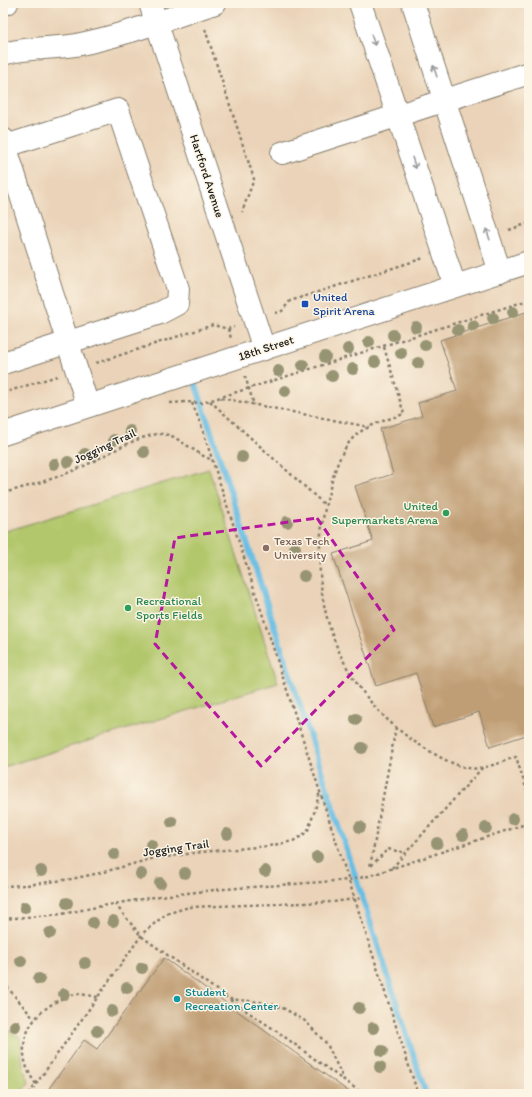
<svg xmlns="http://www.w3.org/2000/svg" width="532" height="1097" viewBox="0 0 532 1097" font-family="Itim,sans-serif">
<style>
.built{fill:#ead3b8}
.green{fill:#b2c76c;stroke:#677244}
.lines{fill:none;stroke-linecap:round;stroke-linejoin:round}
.stream{stroke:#67bee4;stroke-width:6}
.building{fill:#c09e74}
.minor-casing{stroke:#857d6c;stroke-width:24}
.path{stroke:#857d6c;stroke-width:2.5;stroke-dasharray:3 3;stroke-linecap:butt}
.minor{stroke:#fff;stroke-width:22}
.tree{fill:#979473}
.oneway{stroke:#999}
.marked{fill:none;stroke:#b5179e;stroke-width:3;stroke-dasharray:8 5;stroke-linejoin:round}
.transit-dot{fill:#1a4fb4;stroke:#fcf5e5;stroke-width:1.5}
.leisure-dot{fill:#2e9e5b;stroke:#fcf5e5;stroke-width:1.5}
.education-dot{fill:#8d6e63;stroke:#fcf5e5;stroke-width:1.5}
.culture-dot{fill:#0f9aa8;stroke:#fcf5e5;stroke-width:1.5}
.labels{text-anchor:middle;stroke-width:3;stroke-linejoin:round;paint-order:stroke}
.street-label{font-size:12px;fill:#1c1c1c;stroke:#fcf5e5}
.transit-label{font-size:12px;fill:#164399;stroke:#fcf5e5;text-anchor:start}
.leisure-label{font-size:12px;fill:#27864d;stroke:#fcf5e5;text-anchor:end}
.education-label{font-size:12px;fill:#785e54;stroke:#fcf5e5;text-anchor:start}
.culture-label{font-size:12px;fill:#0d838f;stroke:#fcf5e5;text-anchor:start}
</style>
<rect width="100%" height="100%" fill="#fcf5e5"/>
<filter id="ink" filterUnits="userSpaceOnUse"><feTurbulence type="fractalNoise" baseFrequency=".025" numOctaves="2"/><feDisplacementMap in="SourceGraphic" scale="8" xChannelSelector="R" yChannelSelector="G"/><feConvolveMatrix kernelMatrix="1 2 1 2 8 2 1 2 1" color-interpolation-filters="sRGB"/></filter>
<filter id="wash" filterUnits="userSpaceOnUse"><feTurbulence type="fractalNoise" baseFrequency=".012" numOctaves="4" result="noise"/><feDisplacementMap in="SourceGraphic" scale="16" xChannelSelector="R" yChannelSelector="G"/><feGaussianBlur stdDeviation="0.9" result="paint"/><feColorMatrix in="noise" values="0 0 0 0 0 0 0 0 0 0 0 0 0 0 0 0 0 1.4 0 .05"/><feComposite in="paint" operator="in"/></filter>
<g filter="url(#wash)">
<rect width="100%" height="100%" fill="#eedebc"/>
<!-- built -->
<rect class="built" x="3" y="3" width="526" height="1091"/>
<!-- green -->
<g class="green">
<path d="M209,469L278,683L3,767V532Z"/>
<path d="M3,1027L20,1037L23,1066L29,1083L19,1094L3,1093Z"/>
</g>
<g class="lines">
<!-- stream -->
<path class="stream" d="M193,376L426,1094"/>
</g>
<g id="blocks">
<!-- building -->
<g class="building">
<path d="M529,311V734L490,747L479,712L433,727L416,673L376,686L333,554L373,541L355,486L393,474L380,429L422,416L418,403L457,391L440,340Z"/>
<path d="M164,958L352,1094H45L84,1040L97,1049Z"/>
</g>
</g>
</g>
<g filter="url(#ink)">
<use href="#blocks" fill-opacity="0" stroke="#857d6c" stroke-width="1"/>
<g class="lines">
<!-- minor casing -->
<g class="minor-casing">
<g id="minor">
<path d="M150,3L264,349"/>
<path d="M360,3L455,286"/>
<path d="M413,3L500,272"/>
<path d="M3,4L7,3"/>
<path d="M3,54C27,47 52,49 76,45C123,36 169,18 215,3"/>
<path d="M3,139L88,406"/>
<path d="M3,147L118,110L178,289L177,304L160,313L3,363"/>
<path d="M282,153L529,73"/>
<path d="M3,434L529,262"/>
</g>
</g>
<!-- path -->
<g class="path">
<path d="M205,29L254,179L242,212"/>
<path d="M509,230L529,223"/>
<path d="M275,313L282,311L290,301L424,258"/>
<path d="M228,329L231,338"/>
<path d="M384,347L404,414C391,418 365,426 355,436C339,451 333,476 328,496C303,590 334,686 415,742C431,752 450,765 469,768C482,771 503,761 516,757L529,797"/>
<path d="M96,363L213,325L228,329L234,327"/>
<path d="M245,376L254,405"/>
<path d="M3,393L57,376"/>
<path d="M221,398L369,427"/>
<path d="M210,401L325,505"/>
<path d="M170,403L186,402L202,403L529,300"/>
<path d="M192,403L200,422L418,1094"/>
<path d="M3,493C30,486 57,478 82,467C105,456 128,441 152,435C160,433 167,434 174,437L205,457L210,459"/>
<path d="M396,727L370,867L388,849L406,853"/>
<path d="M392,868L483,767"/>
<path d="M3,886L27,885L71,879L100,873L151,859L202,852L269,846L293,841L302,836L308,830L315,810L320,791"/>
<path d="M115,904L141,936L229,999L269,1003L285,1009L305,1021L327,1044L344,1080L363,1094"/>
<path d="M3,919L62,914L102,906L160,896L224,889L349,880L369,876L529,823"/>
<path d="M3,982L34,1019"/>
<path d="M230,1000L278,1032L343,1080"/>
<path d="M36,1084C14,1055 23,1021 54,1003C60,999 69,995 77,994C83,994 91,996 98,997"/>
<path d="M29,1094L143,933L166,914L189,907L333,902L362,898"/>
</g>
<!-- minor -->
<use href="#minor" class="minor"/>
</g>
<!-- trees -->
<g class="tree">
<circle cx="513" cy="312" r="6"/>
<circle cx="493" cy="318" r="6"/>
<circle cx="473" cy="326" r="6"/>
<circle cx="416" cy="327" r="6"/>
<circle cx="458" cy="330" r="6"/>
<circle cx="393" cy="335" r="6"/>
<circle cx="369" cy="342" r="6"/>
<circle cx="425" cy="345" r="6"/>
<circle cx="348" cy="349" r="6"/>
<circle cx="401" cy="353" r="6"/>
<circle cx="325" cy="357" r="6"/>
<circle cx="375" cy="362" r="6"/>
<circle cx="418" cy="363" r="6"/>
<circle cx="303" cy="365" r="6"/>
<circle cx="353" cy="369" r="6"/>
<circle cx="278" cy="371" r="6"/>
<circle cx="332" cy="376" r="6"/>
<circle cx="285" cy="391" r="6"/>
<circle cx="130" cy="431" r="6"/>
<circle cx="114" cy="440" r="6"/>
<circle cx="144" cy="452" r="6"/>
<circle cx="85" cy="454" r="6"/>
<circle cx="242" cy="457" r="6"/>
<circle cx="68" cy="462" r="6"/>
<circle cx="54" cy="464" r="6"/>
<circle cx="287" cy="522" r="6"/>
<circle cx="295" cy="548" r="6"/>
<circle cx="304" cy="576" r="6"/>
<circle cx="356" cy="719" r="6"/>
<circle cx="362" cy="748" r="6"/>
<circle cx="513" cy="819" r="6"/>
<circle cx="172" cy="822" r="6"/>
<circle cx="360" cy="827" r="6"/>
<circle cx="486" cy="828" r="6"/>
<circle cx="227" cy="834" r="6"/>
<circle cx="463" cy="835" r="6"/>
<circle cx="437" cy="843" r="6"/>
<circle cx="151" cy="845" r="6"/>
<circle cx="114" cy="854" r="6"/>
<circle cx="317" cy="857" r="6"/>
<circle cx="41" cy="871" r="6"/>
<circle cx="265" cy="871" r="6"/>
<circle cx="185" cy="873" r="6"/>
<circle cx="141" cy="874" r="6"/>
<circle cx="160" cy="883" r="6"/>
<circle cx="67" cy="903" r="6"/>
<circle cx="25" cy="907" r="6"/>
<circle cx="113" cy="921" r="6"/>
<circle cx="93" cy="923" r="6"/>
<circle cx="50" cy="933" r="6"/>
<circle cx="21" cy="961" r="6"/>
<circle cx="85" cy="963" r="6"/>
<circle cx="142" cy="968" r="6"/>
<circle cx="39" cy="979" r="6"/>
<circle cx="127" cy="988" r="6"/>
<circle cx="64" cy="994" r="6"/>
<circle cx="359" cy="1008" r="6"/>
<circle cx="112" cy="1011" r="6"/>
<circle cx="15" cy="1026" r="6"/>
<circle cx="373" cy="1028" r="6"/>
<circle cx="97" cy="1031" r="6"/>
<circle cx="382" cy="1051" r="6"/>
<circle cx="380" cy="1067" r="6"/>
</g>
<!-- one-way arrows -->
<defs><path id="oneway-shaft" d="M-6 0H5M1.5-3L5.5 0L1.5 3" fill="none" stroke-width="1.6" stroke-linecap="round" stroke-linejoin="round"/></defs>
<g class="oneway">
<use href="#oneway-shaft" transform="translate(373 40) rotate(71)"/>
<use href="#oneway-shaft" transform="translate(435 71) rotate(-108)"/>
<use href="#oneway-shaft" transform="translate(414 163) rotate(71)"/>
<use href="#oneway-shaft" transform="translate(488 234) rotate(-108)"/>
</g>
</g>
<!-- marked area -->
<path class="marked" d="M317,518L394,630L261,766L155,644L175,538Z"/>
<!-- markers -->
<rect class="transit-dot" x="301" y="300" width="8" height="8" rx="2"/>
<g class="leisure-dot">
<circle cx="446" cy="513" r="4"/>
<circle cx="128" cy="608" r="4"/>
</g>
<circle class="education-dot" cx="266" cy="548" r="4"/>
<circle class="culture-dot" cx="177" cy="999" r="4"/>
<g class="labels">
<!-- street labels -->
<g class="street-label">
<text transform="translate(207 176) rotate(72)" y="4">Hartford Avenue</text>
<text transform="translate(266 348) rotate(-18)" y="4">18th Street</text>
<text transform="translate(105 446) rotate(-25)" y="4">Jogging Trail</text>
<text transform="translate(176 848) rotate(-8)" y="4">Jogging Trail</text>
</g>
<!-- transit labels -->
<g class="transit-label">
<text x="313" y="301">United<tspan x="313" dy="14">Spirit Arena</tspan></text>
</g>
<!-- leisure labels -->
<g class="leisure-label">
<text x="438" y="510">United<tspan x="438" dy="14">Supermarkets Arena</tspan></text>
<text x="136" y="605" text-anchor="start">Recreational<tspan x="136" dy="14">Sports Fields</tspan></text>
</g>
<!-- education labels -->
<g class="education-label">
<text x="274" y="545">Texas Tech<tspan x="274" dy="14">University</tspan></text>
</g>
<!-- culture labels -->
<g class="culture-label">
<text x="185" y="996">Student<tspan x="185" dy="14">Recreation Center</tspan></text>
</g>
</g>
<!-- margin -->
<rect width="532" height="1097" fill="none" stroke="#fcf5e5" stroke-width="16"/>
</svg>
